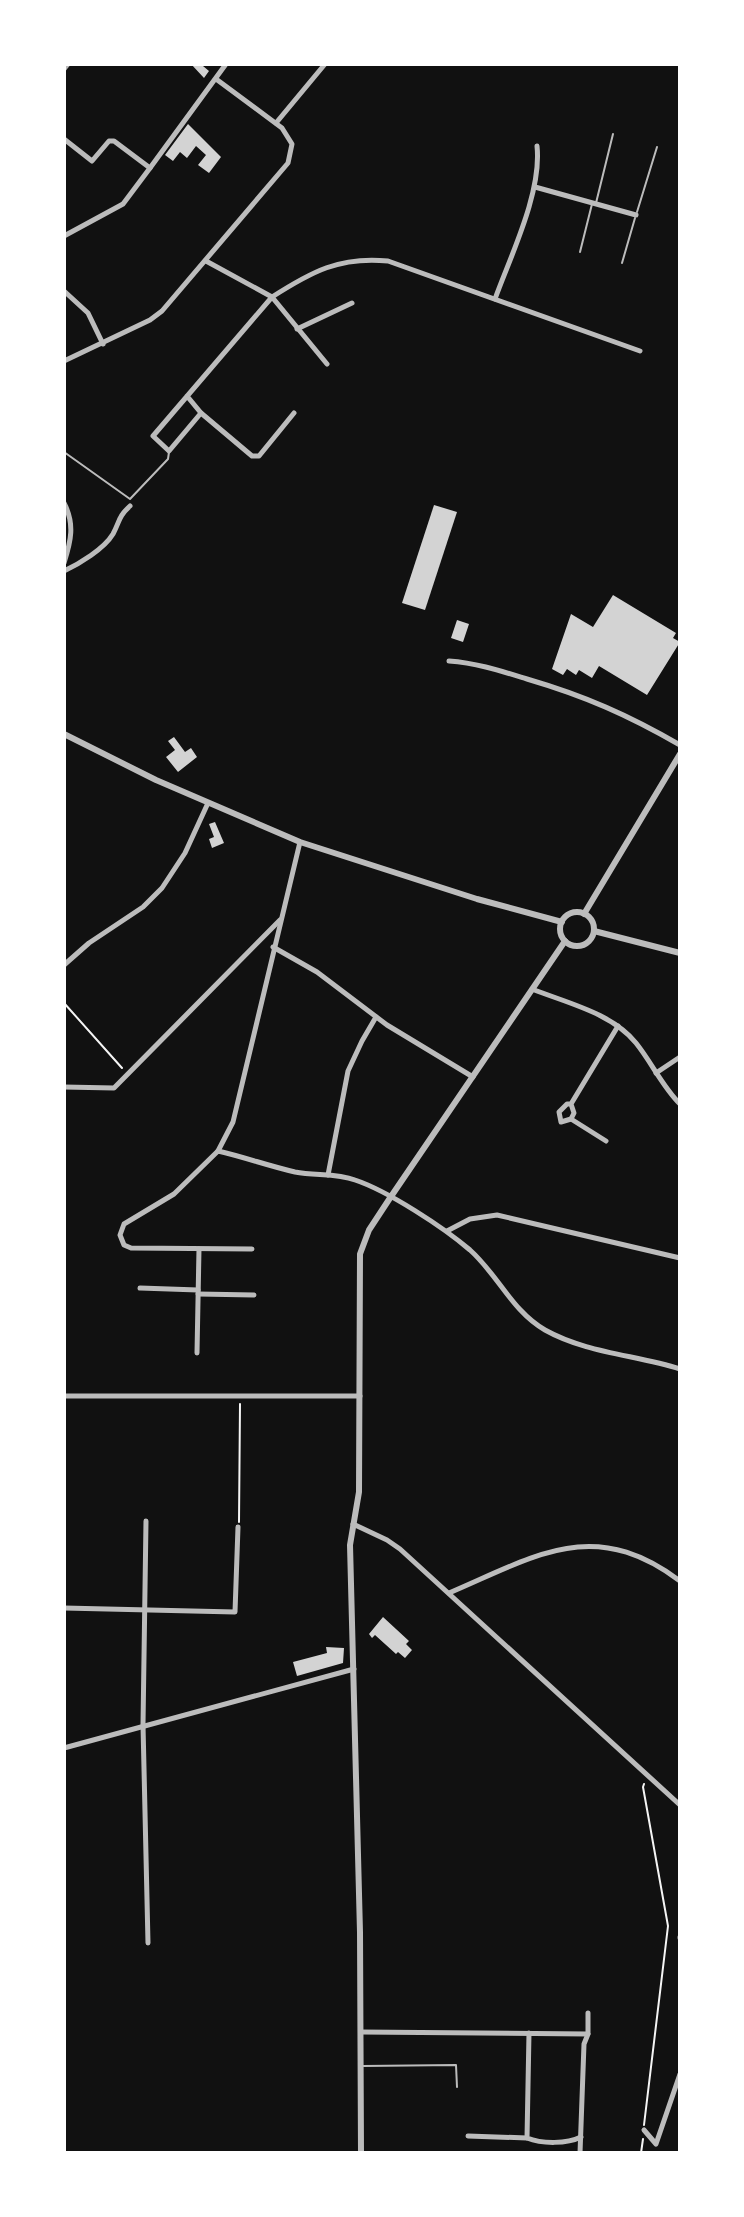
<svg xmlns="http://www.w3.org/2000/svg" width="744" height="2217" viewBox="0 0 744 2217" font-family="Literata,serif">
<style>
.building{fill:#d3d3d3}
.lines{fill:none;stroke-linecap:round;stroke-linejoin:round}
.path{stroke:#f5f5f5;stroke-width:2}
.service{stroke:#bcbcbc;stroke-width:2}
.minor{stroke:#bcbcbc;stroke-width:5}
.tertiary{stroke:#bcbcbc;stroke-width:6}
</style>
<rect width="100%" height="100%" fill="#111"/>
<!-- building -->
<g class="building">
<path d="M191,64H205L203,66L209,71L204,78Z"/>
<path d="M188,124L221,157L209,173L198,165L206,155L196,146L187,158L180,152L173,161L165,155Z"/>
<path d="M434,505L457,512L425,610L402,603Z"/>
<path d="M613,595L676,633L673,638L680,642L647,695L599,666L592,678L579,670L576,675L567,669L563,675L552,669L571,614L593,627Z"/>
<path d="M457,620L469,624L463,642L451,638Z"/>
<path d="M174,737L185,752L191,748L197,757L178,772L166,757L175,750L168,741Z"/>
<path d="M215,822L224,843L212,848L209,839L214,837L209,824Z"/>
<path d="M383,1617L409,1641L406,1644L412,1650L405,1658L398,1652L396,1654L375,1635L372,1638L369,1634Z"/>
<path d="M326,1647L344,1648L343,1663L297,1676L293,1662L327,1653Z"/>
</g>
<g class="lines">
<!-- path -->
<g class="path">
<path d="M64,1003L122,1068"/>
<path d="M239,1522L240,1404"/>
<path d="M644,1784L643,1787L668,1926L644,2125"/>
<path d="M641,2153L643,2139"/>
</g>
<!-- service -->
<g class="service">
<path d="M596,203L613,134"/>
<path d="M637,212L657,147"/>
<path d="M580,252L592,204"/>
<path d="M622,263L635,218"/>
<path d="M64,452L130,499L168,459L169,452"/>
<path d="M363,2066L456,2065L457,2087"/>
</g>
<!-- minor -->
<g class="minor">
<path d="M64,69L68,64"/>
<path d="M276,123L325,64"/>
<path d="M64,139L92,161L109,141H114L150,168L226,64"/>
<path d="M535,187L636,215"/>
<path d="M64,236L123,204L150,168"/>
<path d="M206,261L272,297C311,272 340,256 388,261L640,351"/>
<path d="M64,291L88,313L103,344"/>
<path d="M495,299C511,255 542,192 537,146"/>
<path d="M297,329L352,303"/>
<path d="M64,361L150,320L162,311L288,163L292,144L282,128L216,79"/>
<path d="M187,396L201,413L169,451L153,436L272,297L327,364"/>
<path d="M201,413L252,456H259L294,413"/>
<path d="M64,503C75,524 71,541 64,563"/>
<path d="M64,571C79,564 104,549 113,534C120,521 118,517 130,506"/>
<path d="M449,661C477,663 501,671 527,679C585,696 628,715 680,745"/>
<path d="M273,947L317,972L387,1025L473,1077"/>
<path d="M64,965L89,943L143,907L162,888L185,853L208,803"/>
<path d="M532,989C567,1003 612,1013 636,1043C652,1063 662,1086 680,1104"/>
<path d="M656,1073L680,1057"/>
<path d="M64,1087L114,1088L280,920"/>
<path d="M571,1104L574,1113L571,1119L561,1122L559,1112L567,1104H571L618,1026"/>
<path d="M571,1119L606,1141"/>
<path d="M218,1151L233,1122L300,842"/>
<path d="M328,1175L348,1071L362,1041L376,1017"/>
<path d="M447,1231L470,1219L497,1215L680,1258"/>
<path d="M252,1249L131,1248L124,1245L120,1235L124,1224L174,1194L218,1151C244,1157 269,1166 295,1172C315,1176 336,1173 355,1180C388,1191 443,1227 470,1250C498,1275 512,1311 545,1330C586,1353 636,1355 680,1369"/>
<path d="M140,1288L198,1290"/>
<path d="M198,1294L254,1295"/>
<path d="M197,1353L199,1249"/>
<path d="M64,1396H360"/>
<path d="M146,1521L143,1725L148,1943"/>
<path d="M353,1524L387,1540L400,1549L680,1805"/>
<path d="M449,1593C536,1556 593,1516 680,1581"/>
<path d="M64,1608L235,1612L238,1527"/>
<path d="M64,1748L354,1669"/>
<path d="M680,1937V1938"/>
<path d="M361,2032L588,2034"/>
<path d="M529,2033L527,2138C542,2144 567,2144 581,2137"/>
<path d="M644,2130L656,2144L680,2074"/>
<path d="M468,2136L527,2138"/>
<path d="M580,2153L584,2044L588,2034V2013"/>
</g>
<!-- tertiary -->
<g class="tertiary">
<path d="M64,734L156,780L300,842L477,899L562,922"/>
<circle cx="577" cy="929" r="17"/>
<path d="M584,914L680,754"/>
<path d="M594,931L680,953"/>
<path d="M361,2153L360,1932L350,1545L359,1492L360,1254L369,1230L390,1198L565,941"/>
</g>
</g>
<!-- border -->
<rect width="744" height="2217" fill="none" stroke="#ffffff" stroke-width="132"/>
</svg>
